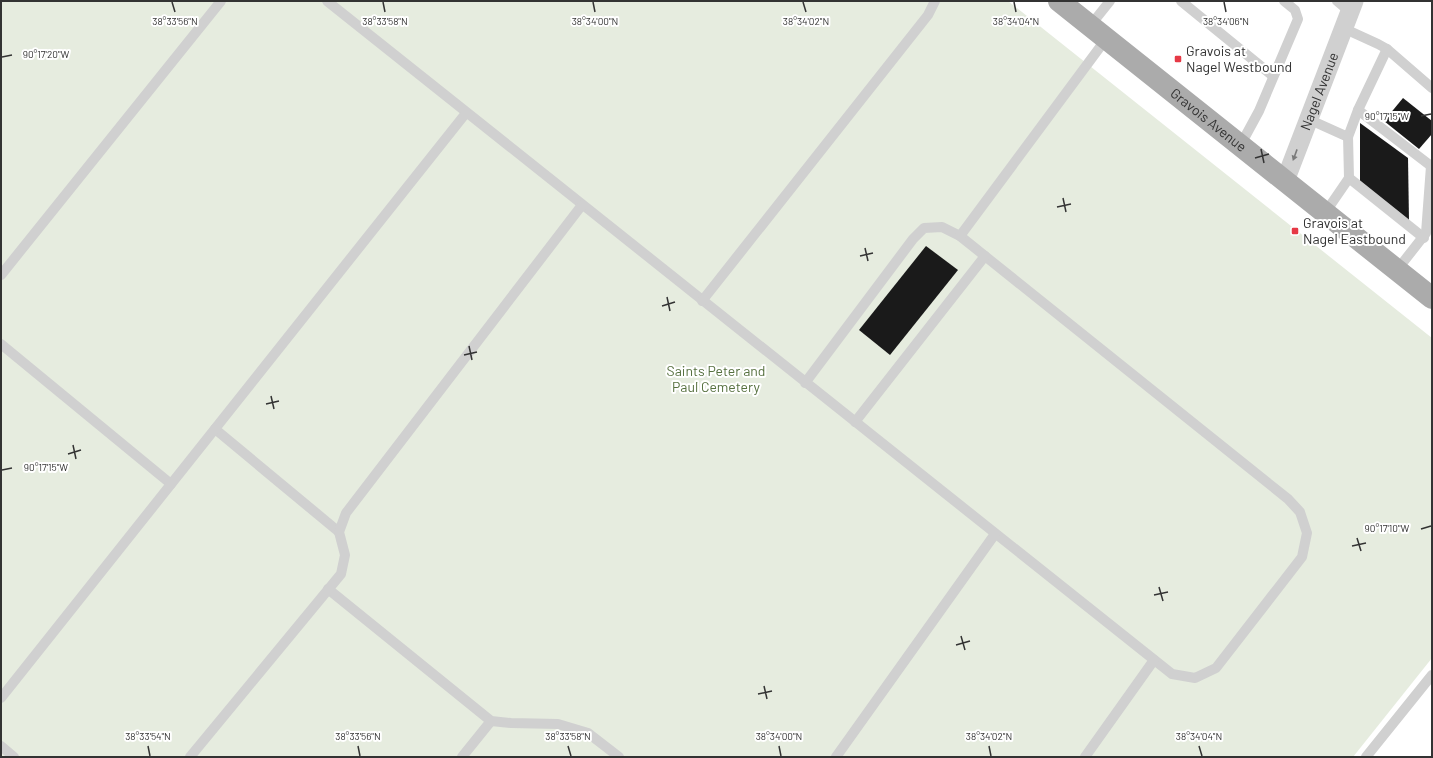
<svg xmlns="http://www.w3.org/2000/svg" width="1433" height="758" viewBox="0 0 1433 758" font-family="Barlow,sans-serif">
<style>
.green{fill:#e6ecdf}
.building{fill:#1a1a1a}
.lines{fill:none;stroke-linecap:round;stroke-linejoin:round}
.service{stroke:#d0d0d0;stroke-width:10}
.minor{stroke:#d0d0d0;stroke-width:19}
.primary{stroke:#ababab;stroke-width:22}
.oneway{fill:#7a7a7a}
.ticks{fill:none;stroke:#333;stroke-width:1.5}
.poi-dot{fill:#e63946;stroke:#fff;stroke-width:1.5}
.labels{text-anchor:middle;stroke-width:4;stroke-linejoin:round;paint-order:stroke}
.poi-label{font-size:14px;fill:#333;stroke:#fff;text-anchor:start}
.street-label{font-size:14px;fill:#333;stroke:#fff}
.park-label{font-size:14px;fill:#56703f;stroke:#fff}
.ticks-label{font-size:10px;text-anchor:middle;fill:#333;stroke:#fff;stroke-width:4;stroke-linejoin:round;paint-order:stroke}
</style>
<rect width="100%" height="100%" fill="#fff"/>
<!-- green -->
<path class="green" d="M1,1H1008L1432,338V658L1353,757H1Z"/>
<!-- building -->
<g class="building">
<path d="M1403,98L1432,121V134L1419,149L1384,121Z"/>
<path d="M1360,123L1408,158L1409,221L1360,184Z"/>
<path d="M926,246L958,270L890,355L859,330Z"/>
</g>
<g class="lines">
<!-- service -->
<g class="service">
<path d="M327,1L1172,674L1195,678L1216,668L1302,557L1307,533L1300,512L1288,499L960,236L942,227L924,228L913,239L805,383"/>
<path d="M1181,1L1273,76"/>
<path d="M1337,1L1350,12"/>
<path d="M1090,26L1110,1"/>
<path d="M1343,28L1378,44L1387,49L1432,88"/>
<path d="M1358,110L1431,166"/>
<path d="M1308,119L1348,137L1358,110L1387,49"/>
<path d="M1348,136L1349,178L1424,238"/>
<path d="M1240,146L1259,111L1298,19L1295,10L1284,1"/>
<path d="M1325,213L1349,178"/>
<path d="M960,236L1106,39"/>
<path d="M1397,270L1426,233L1431,166L1432,165"/>
<path d="M1,275L221,1"/>
<path d="M702,301L928,15L935,1"/>
<path d="M1,344L171,484"/>
<path d="M855,422L985,256"/>
<path d="M215,429L339,532"/>
<path d="M328,589L491,721L511,723L558,724L588,733L619,757"/>
<path d="M1,698L466,113"/>
<path d="M1,746L14,757"/>
<path d="M190,757L341,574L345,555L339,532L346,513L582,205"/>
<path d="M462,757L491,721"/>
<path d="M836,757L995,534"/>
<path d="M1085,757L1154,660"/>
<path d="M1366,757L1432,675"/>
</g>
<!-- minor -->
<path class="minor" id="s1" d="M1285,181L1354,1"/>
<!-- primary -->
<path class="primary" id="s2" d="M1059,1L1432,298"/>
</g>
<!-- one-way arrows -->
<defs><path id="oneway-solid" d="M-6-.8H1V-3.2L6.5 0L1 3.2V.8H-6Z"/></defs>
<use class="oneway" href="#oneway-solid" transform="translate(1295 155) rotate(110)"/>
<!-- ticks -->
<path class="ticks" d="M172,2L175,12M383,2L385,12M593,2L595,12M803,2L806,12M1014,2L1016,12M1224,2L1226,12M2,57L12,55M1421,116L1431,114M1261,149L1264,163M1255,158L1269,154M1063,198L1066,212M1057,207L1071,204M865,248L868,261M860,256L873,253M667,297L670,311M662,306L675,302M469,346L472,360M464,355L477,352M271,396L274,409M266,404L279,401M73,445L76,459M68,454L81,450M2,470L12,468M1421,529L1431,526M1357,538L1361,551M1352,546L1366,543M1159,587L1163,601M1154,595L1168,592M961,636L965,650M956,645L970,641M764,686L767,699M758,694L772,691M148,746L150,756M358,746L360,756M568,746L571,756M779,746L781,756M989,746L991,756M1199,746L1202,756"/>
<!-- markers -->
<g class="poi-dot">
<rect x="1174" y="55" width="8" height="8" rx="2"/>
<rect x="1291" y="227" width="8" height="8" rx="2"/>
</g>
<g class="labels">
<!-- poi labels -->
<g class="poi-label">
<text x="1186" y="56">Gravois at<tspan x="1186" dy="16">Nagel Westbound</tspan></text>
<text x="1303" y="228">Gravois at<tspan x="1303" dy="16">Nagel Eastbound</tspan></text>
</g>
<!-- street labels -->
<g class="street-label">
<text dy="5" stroke="none"><textPath href="#s1" startOffset="96">Nagel Avenue</textPath></text>
<text dy="5" stroke="none"><textPath href="#s2" startOffset="191">Gravois Avenue</textPath></text>
</g>
<!-- park labels -->
<g class="park-label">
<text x="716" y="376">Saints Peter and<tspan x="716" dy="16">Paul Cemetery</tspan></text>
</g>
</g>
<g class="ticks-label">
<text x="175" y="25">38°33'56"N</text>
<text x="385" y="25">38°33'58"N</text>
<text x="595" y="25">38°34'00"N</text>
<text x="806" y="25">38°34'02"N</text>
<text x="1016" y="25">38°34'04"N</text>
<text x="1226" y="25">38°34'06"N</text>
<text x="46" y="58">90°17'20"W</text>
<text x="1387" y="120">90°17'15"W</text>
<text x="46" y="471">90°17'15"W</text>
<text x="1387" y="532">90°17'10"W</text>
<text x="148" y="740">38°33'54"N</text>
<text x="358" y="740">38°33'56"N</text>
<text x="568" y="740">38°33'58"N</text>
<text x="779" y="740">38°34'00"N</text>
<text x="989" y="740">38°34'02"N</text>
<text x="1199" y="740">38°34'04"N</text>
</g>
<!-- border -->
<rect width="1433" height="758" fill="none" stroke="#333333" stroke-width="4"/>
</svg>
